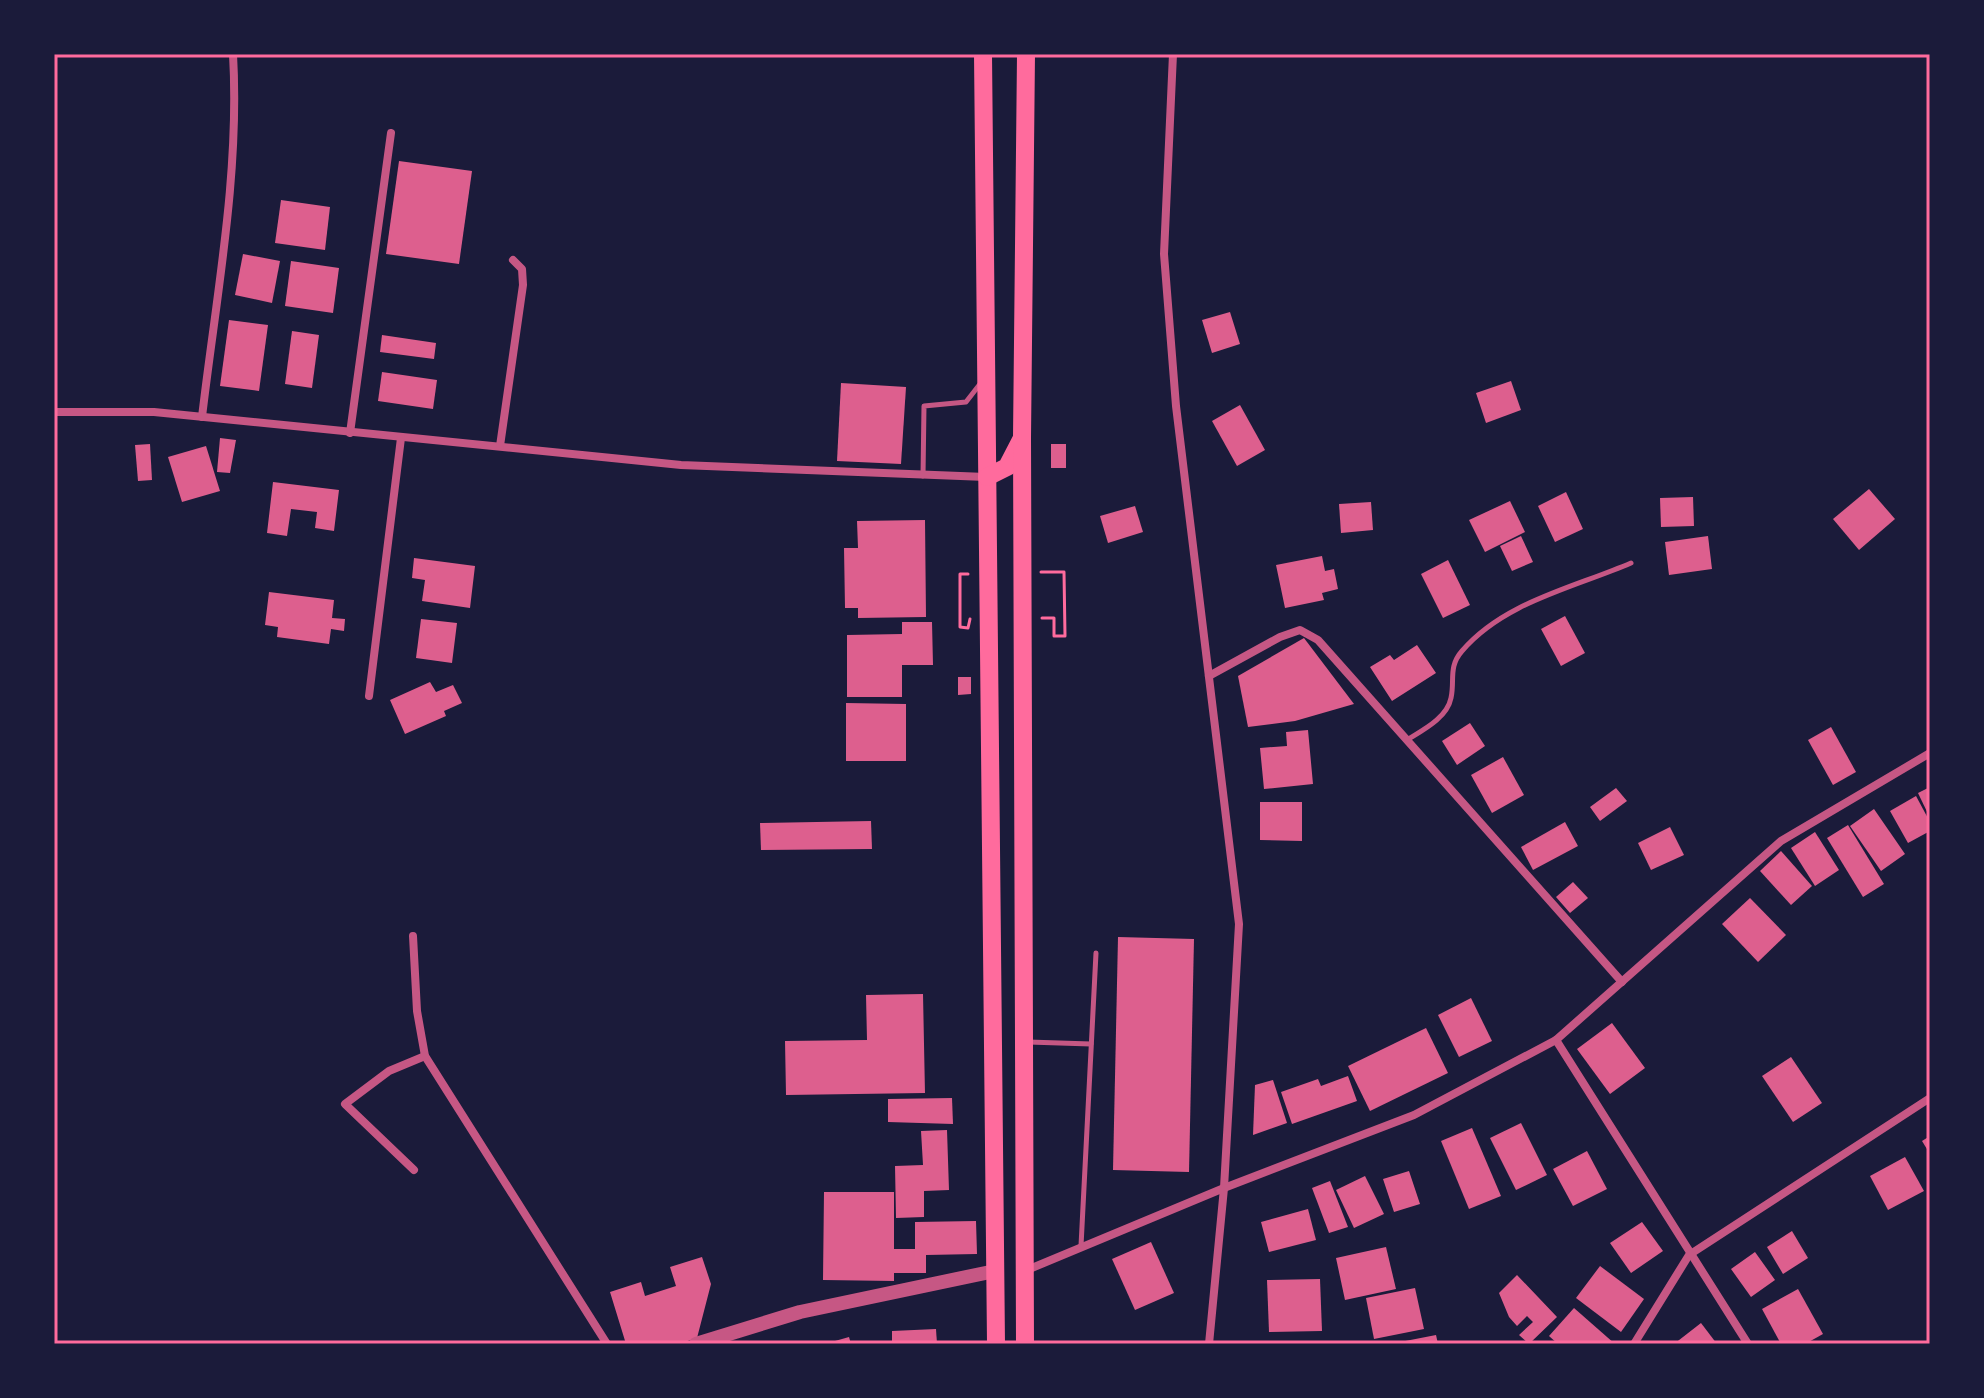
<svg xmlns="http://www.w3.org/2000/svg" width="1984" height="1398" viewBox="0 0 1984 1398" font-family="Jost,sans-serif">
<style>
.building{fill:#dd5f8e}
.lines{fill:none;stroke-linecap:round;stroke-linejoin:round}
.path{stroke:#ff6b9d;stroke-width:3}
.service{stroke:#c65784;stroke-width:5}
.minor{stroke:#c65784;stroke-width:8}
.tertiary{stroke:#c65784;stroke-width:14}
.trunk{stroke:#ff6b9d;stroke-width:18}
.neatline{fill:none;stroke:#ff6b9d;stroke-width:3}
</style>
<rect width="100%" height="100%" fill="#1b1b3a"/>
<!-- building -->
<g class="building">
<path d="M399,161L472,171L459,264L386,254Z"/>
<path d="M281,200L330,207L325,250L275,243Z"/>
<path d="M243,254L280,261L272,303L235,295Z"/>
<path d="M291,261L339,268L333,313L285,306Z"/>
<path d="M1230,312L1240,344L1212,353L1202,320Z"/>
<path d="M229,320L268,325L259,391L220,386Z"/>
<path d="M292,331L319,335L312,388L285,384Z"/>
<path d="M382,335L436,343L434,359L380,352Z"/>
<path d="M382,372L437,380L433,409L378,401Z"/>
<path d="M1511,381L1521,410L1486,423L1476,393Z"/>
<path d="M841,383L906,387L901,464L837,461Z"/>
<path d="M1240,405L1265,450L1237,466L1212,421Z"/>
<path d="M220,438L236,440L230,473L217,472Z"/>
<path d="M150,444L152,480L138,481L135,445Z"/>
<rect x="1051" y="444" width="15" height="24"/>
<path d="M206,446L220,491L182,502L168,457Z"/>
<path d="M273,482L339,490L334,531L315,528L317,512L291,509L287,536L267,533Z"/>
<path d="M1869,489L1895,519L1859,550L1833,519Z"/>
<path d="M1566,492L1583,529L1555,542L1538,506Z"/>
<path d="M1693,497L1694,526L1661,527L1660,498Z"/>
<path d="M1510,501L1525,532L1485,552L1469,520Z"/>
<path d="M1371,502L1373,530L1341,533L1339,504Z"/>
<path d="M1135,506L1143,532L1108,543L1100,516Z"/>
<path d="M925,520L926,617L858,618V608H845L844,548H858L857,521Z"/>
<path d="M1521,536L1533,562L1512,571L1500,546Z"/>
<path d="M1708,536L1712,569L1669,575L1665,542Z"/>
<path d="M1322,556L1325,571L1334,569L1338,589L1322,593L1324,600L1285,608L1276,565Z"/>
<path d="M414,558L475,566L470,608L422,601L425,580L412,578Z"/>
<path d="M1448,560L1470,605L1443,618L1421,574Z"/>
<path d="M269,592L334,600L332,618L345,619L344,631L331,629L329,644L277,637L278,627L265,625Z"/>
<path d="M1565,616L1585,653L1561,666L1541,629Z"/>
<path d="M421,619L457,623L452,663L416,658Z"/>
<path d="M902,622H932L933,665H902V697H847V635L902,634Z"/>
<path d="M1304,638L1354,704L1295,721L1248,727L1238,676Z"/>
<path d="M1417,645L1436,673L1392,701L1370,667L1390,655L1394,660Z"/>
<path d="M958,677H971V694L958,695Z"/>
<path d="M430,682L436,692L453,685L462,703L444,711L446,716L405,734L390,700Z"/>
<path d="M846,703L906,704V761H846Z"/>
<path d="M1470,723L1485,746L1457,765L1442,741Z"/>
<path d="M1831,727L1856,772L1833,785L1808,740Z"/>
<path d="M1308,730L1313,784L1264,789L1260,748L1287,746L1286,732Z"/>
<path d="M1503,757L1524,795L1492,813L1471,775Z"/>
<path d="M1930,787V818L1918,793Z"/>
<path d="M1616,788L1627,801L1600,821L1590,807Z"/>
<path d="M1916,796L1930,822V831L1908,843L1890,811Z"/>
<path d="M1260,802H1302V841L1260,840Z"/>
<path d="M1874,809L1905,854L1881,871L1850,826Z"/>
<path d="M871,821L872,849L761,850L760,823Z"/>
<path d="M1565,822L1578,846L1533,870L1521,847Z"/>
<path d="M1848,825L1884,884L1863,897L1827,838Z"/>
<path d="M1670,827L1684,855L1651,870L1638,843Z"/>
<path d="M1815,832L1839,870L1815,886L1791,848Z"/>
<path d="M1781,851L1812,886L1791,905L1760,871Z"/>
<path d="M1573,882L1588,898L1570,913L1556,897Z"/>
<path d="M1750,898L1786,935L1758,962L1722,924Z"/>
<path d="M1118,937L1194,939L1189,1172L1113,1170Z"/>
<path d="M923,994L925,1093L786,1095L785,1041L867,1040L866,995Z"/>
<path d="M1471,998L1492,1041L1459,1057L1438,1015Z"/>
<path d="M1612,1023L1645,1068L1610,1094L1577,1049Z"/>
<path d="M1426,1028L1448,1073L1370,1111L1348,1066Z"/>
<path d="M1791,1057L1822,1103L1793,1122L1762,1076Z"/>
<path d="M1348,1076L1357,1101L1292,1124L1281,1092L1318,1079L1321,1086Z"/>
<path d="M1273,1080L1287,1123L1253,1135L1255,1085Z"/>
<path d="M952,1098L953,1124L888,1122V1099Z"/>
<path d="M1521,1123L1547,1175L1516,1190L1490,1138Z"/>
<path d="M1472,1128L1501,1196L1469,1209L1441,1141Z"/>
<path d="M947,1130L949,1190L924,1191V1217L896,1218L895,1166L923,1165L921,1131Z"/>
<path d="M1930,1136V1154L1922,1141Z"/>
<path d="M1587,1151L1607,1189L1573,1206L1553,1169Z"/>
<path d="M1905,1157L1924,1191L1888,1210L1870,1176Z"/>
<path d="M1409,1171L1420,1204L1394,1212L1383,1179Z"/>
<path d="M1365,1176L1384,1214L1354,1228L1336,1190Z"/>
<path d="M1330,1181L1348,1227L1329,1233L1312,1188Z"/>
<path d="M824,1192H894V1249H915V1222L976,1221L977,1254L926,1255V1273H894V1281L823,1280Z"/>
<path d="M1308,1209L1316,1240L1269,1252L1261,1222Z"/>
<path d="M1642,1222L1663,1251L1631,1273L1610,1243Z"/>
<path d="M1792,1231L1808,1258L1783,1274L1767,1247Z"/>
<path d="M1151,1242L1174,1293L1135,1310L1112,1259Z"/>
<path d="M1386,1247L1396,1289L1345,1300L1336,1258Z"/>
<path d="M1755,1252L1775,1280L1751,1297L1731,1269Z"/>
<path d="M702,1257L711,1284L697,1338L678,1344H626L610,1292L641,1282L645,1296L676,1286L670,1267Z"/>
<path d="M1600,1266L1644,1299L1621,1332L1576,1298Z"/>
<path d="M1517,1275L1557,1317L1529,1344L1519,1335L1533,1322L1527,1316L1517,1326L1509,1317L1499,1293Z"/>
<path d="M1320,1279L1322,1331L1269,1332L1267,1280Z"/>
<path d="M1415,1288L1424,1329L1374,1339L1366,1298Z"/>
<path d="M1798,1289L1823,1334L1805,1344H1781L1762,1309Z"/>
<path d="M1574,1308L1615,1344H1558L1549,1336Z"/>
<path d="M1701,1323L1717,1344H1674Z"/>
<path d="M936,1329L937,1344H892V1331Z"/>
<path d="M1436,1335L1438,1344H1395V1343Z"/>
<path d="M849,1337L851,1344H828V1343Z"/>
</g>
<g class="lines">
<!-- path -->
<g class="path">
<path d="M1041,572H1064L1065,636H1054V618H1042"/>
<path d="M968,574H960V627L968,628L970,619"/>
</g>
<!-- service -->
<g class="service">
<path d="M923,476L924,406L966,402L980,384"/>
<path d="M1407,740C1423,730 1447,718 1451,698C1455,680 1448,667 1462,651C1504,602 1573,588 1631,563"/>
<path d="M1028,1042L1091,1044"/>
<path d="M1081,1246L1096,953"/>
</g>
<!-- minor -->
<g class="minor">
<path d="M1173,54L1164,254L1176,406L1239,924L1224,1188L1209,1344"/>
<path d="M54,412H154L681,465L986,477"/>
<path d="M202,417C216,297 240,175 233,54"/>
<path d="M350,433L391,133"/>
<path d="M500,446L523,285L522,269L513,260"/>
<path d="M1209,676L1280,637L1300,630L1318,640L1622,982"/>
<path d="M369,696L401,438"/>
<path d="M413,936L417,1011L425,1056L607,1344"/>
<path d="M1556,1040L1748,1344"/>
<path d="M414,1170L345,1104L389,1071L425,1056"/>
<path d="M1027,1270L1224,1188L1414,1115L1556,1040L1781,841L1930,753"/>
<path d="M1634,1344L1689,1255L1930,1098"/>
</g>
<!-- tertiary -->
<path class="tertiary" d="M696,1344L800,1312L995,1271"/>
<!-- trunk -->
<g class="trunk">
<path d="M983,54L996,1344"/>
<path d="M987,477L1007,467L1021,440"/>
<path d="M1025,1344L1022,438L1026,54"/>
</g>
</g>
<!-- border -->
<rect width="1984" height="1398" fill="none" stroke="#1b1b3a" stroke-width="112"/>
<rect x="56" y="56" width="1872" height="1286" class="neatline"/>
</svg>
